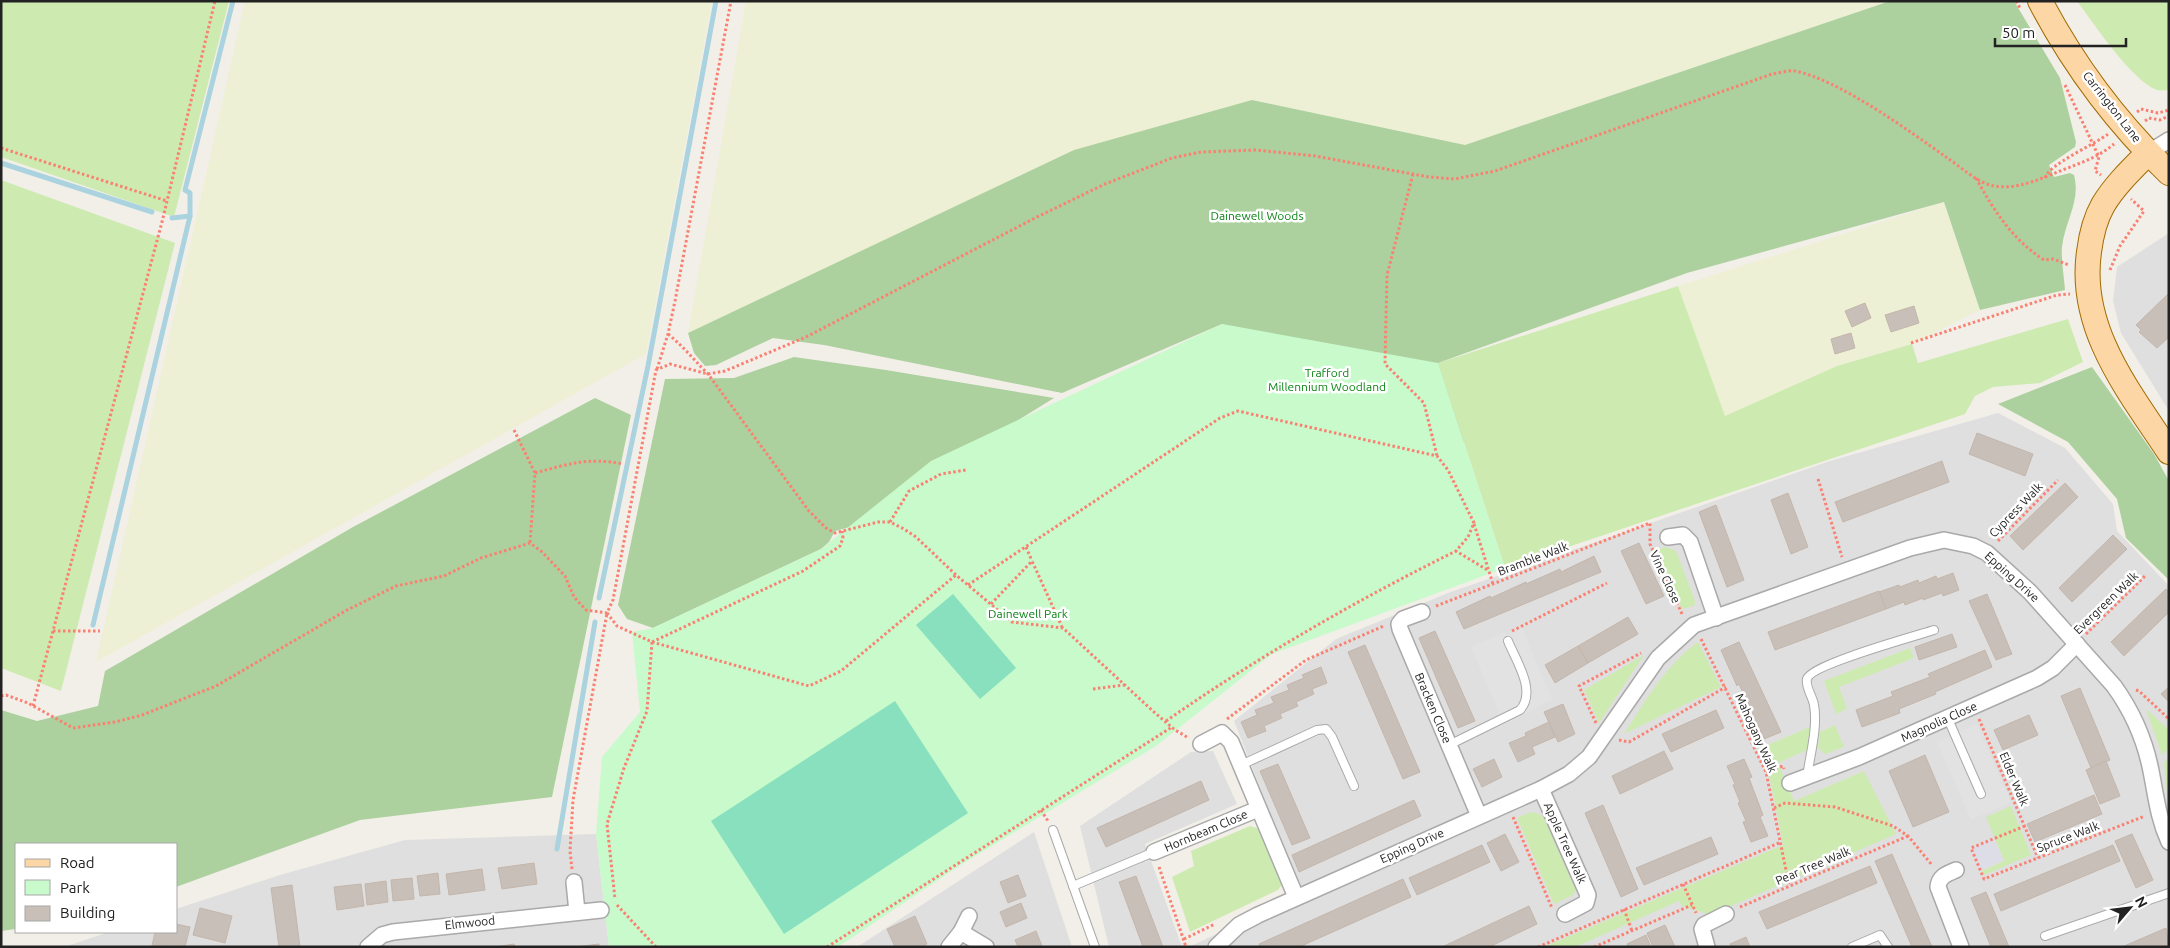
<svg xmlns="http://www.w3.org/2000/svg" width="2170" height="948" viewBox="0 0 2170 948" font-family="Ubuntu,sans-serif">
<style>
.residential{fill:#e0dfdf}
.farmland{fill:#eef0d5}
.grass{fill:#cdebb0}
.forest{fill:#add19e}
.park{fill:#c8facc}
.pitch{fill:#88e0be}
.parking{fill:#e2e2e2}
.plaza{fill:#dddde8}
.lines{fill:none;stroke-linecap:round;stroke-linejoin:round}
.stream{stroke:#aad3df;stroke-width:5}
.building{fill:#c7bfb8;stroke:#c4b6ab}
.lane-casing{stroke:#a9a9a9;stroke-width:10}
.street-casing{stroke:#a9a9a9;stroke-width:18}
.primary-casing{stroke:#a06b00;stroke-width:26}
.path{stroke:#fa8072;stroke-width:3;stroke-dasharray:2.5 2.5;stroke-linecap:butt}
.lane{stroke:#fff;stroke-width:8}
.street{stroke:#fff;stroke-width:15}
.primary{stroke:#fcd6a4;stroke-width:24}
.labels{text-anchor:middle;stroke-width:5;stroke-linejoin:round;paint-order:stroke}
.street-label{font-size:12px;fill:#222;stroke:#fff}
.park-label{font-size:12px;fill:#0c8416;stroke:#fff}
</style>
<rect width="100%" height="100%" fill="#f2efe9"/>
<!-- residential -->
<g class="residential">
<path d="M2169,233V411L2121,333L2113,301L2117,267Z"/>
<path d="M1998,413L2065,448L2113,504L2117,531L2169,586V947H1189L1231,927L1305,901L1234,721L1336,639L1448,593L1830,461Z"/>
<path d="M1213,751L1237,804L1145,844L1182,947H1109L1080,826L1191,752Z"/>
<path d="M1034,832L1072,947H857Z"/>
<path d="M596,834L609,947H64L109,932H176V909L280,875L405,840Z"/>
</g>
<!-- farmland -->
<g class="farmland">
<path d="M245,1H712L646,354L96,662Z"/>
<path d="M746,1H1890L1465,145L1252,100L688,333Z"/>
<path d="M1944,202L1980,310L1912,344L1837,366L1725,417L1678,286Z"/>
</g>
<!-- grass -->
<g class="grass">
<path d="M1,1H229L174,217L1,157Z"/>
<path d="M2077,1H2169V90C2165,90 2160,91 2157,90C2132,81 2094,24 2077,1Z"/>
<path d="M1,180L175,243L61,691L1,668Z"/>
<path d="M1678,286L1725,416L1837,366L1912,344L1918,363L2068,319L2083,362L2040,383L1993,387L1975,396L1965,414L1505,568L1438,363Z"/>
<path d="M1666,547L1676,551L1695,601L1694,606L1682,609L1656,550Z"/>
<path d="M1698,642L1721,687L1624,734C1646,700 1665,666 1698,642Z"/>
<path d="M1910,648L1914,658L1839,687L1847,709L1836,714L1824,681Z"/>
<path d="M1644,655L1599,723L1584,690Z"/>
<path d="M2146,709L2169,730V748L2162,755Z"/>
<path d="M1835,725L1844,747L1825,754L1818,748L1820,732Z"/>
<path d="M1810,727L1807,750L1778,763L1794,801L1864,771L1896,834L1711,915L1682,906L1679,901L1575,947H1544L1783,845L1769,774L1758,749Z"/>
<path d="M2169,758V803H2168L2164,763Z"/>
<path d="M2011,806L2031,855L1984,875L1982,871L2004,861L1986,817Z"/>
<path d="M1531,812L1539,814L1544,818L1572,882L1576,881L1578,887L1573,895L1554,904L1517,818Z"/>
<path d="M1250,826L1260,829L1281,878L1282,885L1278,890L1190,932L1172,877L1194,866L1191,851Z"/>
</g>
<!-- forest -->
<g class="forest">
<path d="M1890,1H2014L2060,78L2076,142L2075,147L2049,165L2054,177L2070,173L2074,175C2081,201 2065,221 2062,247C2061,260 2064,276 2065,290L1980,310L1944,202L1687,273L1438,363L1464,442L1222,324L1062,393L824,345L773,338L716,365L705,366L694,353L688,333L1074,150L1252,100L1465,145Z"/>
<path d="M794,357L886,370L1054,398L959,457L869,522L835,531L829,542L821,549L653,628L627,619L618,605L665,379L734,378Z"/>
<path d="M2092,367L2154,454L2169,481V580L2126,538L2117,499L2068,442L1998,404Z"/>
<path d="M595,398L631,415L552,797L360,820L176,887V844H16V929L1,931V710L37,721L98,706L105,671L353,527Z"/>
</g>
<!-- park -->
<path class="park" d="M1222,324L1438,363L1505,568L1272,654L1156,746L959,866L838,947H609L596,834L602,757L640,712L632,632L653,628L821,549L931,461Z"/>
<!-- pitch -->
<g class="pitch">
<path d="M953,594L1016,668L980,699L916,625Z"/>
<path d="M895,701L968,813L784,934L711,821Z"/>
</g>
<!-- parking -->
<g class="parking">
<path d="M1522,628L1552,699L1504,725L1471,647L1505,632L1506,635Z"/>
<path d="M1977,724L2011,802L1971,820L1937,742Z"/>
</g>
<!-- plaza -->
<path class="plaza" d="M1993,838L2003,860L1980,870L1971,848Z"/>
<g class="lines">
<!-- stream -->
<g class="stream">
<path d="M1,163L152,212"/>
<path d="M172,218L190,216"/>
<path d="M599,598L648,366L716,1"/>
<path d="M93,625L190,216V193L185,190L233,1"/>
<path d="M557,849L595,622"/>
</g>
</g>
<!-- building -->
<g class="building">
<path d="M2169,293V337L2157,348L2139,332L2141,330L2136,325Z"/>
<path d="M1865,303L1871,318L1852,327L1845,311Z"/>
<path d="M1914,306L1919,323L1891,332L1885,315Z"/>
<path d="M1851,333L1855,348L1835,354L1831,339Z"/>
<path d="M1977,433L2033,454L2025,476L1969,454Z"/>
<path d="M1942,461L1949,482L1843,522L1835,502Z"/>
<path d="M2065,483L2078,497L2023,550L2010,536Z"/>
<path d="M1788,493L1808,547L1791,554L1771,500Z"/>
<path d="M1716,505L1744,580L1727,587L1699,512Z"/>
<path d="M2113,535L2127,549L2072,602L2059,588Z"/>
<path d="M1639,543L1664,596L1646,604L1621,551Z"/>
<path d="M1594,556L1601,572L1464,629L1456,612L1490,596L1491,598L1526,582V584L1560,569L1561,572Z"/>
<path d="M1953,573L1959,590L1943,596L1942,593L1923,600V598L1905,605L1904,602L1886,609L1879,592L1899,585L1900,587L1918,580L1919,583L1936,576L1937,579Z"/>
<path d="M2166,589L2169,592V612L2124,656L2111,642Z"/>
<path d="M1879,591L1886,609L1775,650L1768,632Z"/>
<path d="M1987,594L2012,654L1996,660L1969,601Z"/>
<path d="M1628,617L1638,634L1588,663L1578,646Z"/>
<path d="M1435,631L1475,721L1458,728L1419,638Z"/>
<path d="M1952,634L1957,647L1919,660L1915,647Z"/>
<path d="M1739,642L1781,732L1764,739L1739,684L1737,686L1721,650Z"/>
<path d="M1365,645L1420,772L1403,779L1348,652Z"/>
<path d="M1578,646L1588,663L1555,683L1545,665Z"/>
<path d="M1985,650L1992,667L1935,692L1936,694L1899,709L1900,713L1862,727L1856,710L1893,696L1891,692L1930,677L1928,674Z"/>
<path d="M1321,667L1327,683L1312,689L1314,694L1296,702L1298,706L1280,714L1282,718L1264,726L1266,731L1248,738L1241,722L1257,715L1255,710L1274,703L1271,697L1289,690L1287,685L1304,678L1302,675Z"/>
<path d="M2169,687V702L2161,694Z"/>
<path d="M2080,688L2110,760L2091,768L2061,696Z"/>
<path d="M1563,704L1575,734L1558,742L1544,712Z"/>
<path d="M1716,710L1724,728L1671,752L1662,734Z"/>
<path d="M2029,715L2038,735L2003,750L1994,730Z"/>
<path d="M1549,722L1555,737L1532,747L1535,754L1518,762L1509,743L1526,736L1525,733Z"/>
<path d="M1664,751L1673,769L1620,794L1612,776Z"/>
<path d="M1925,755L1949,812L1913,827L1889,771Z"/>
<path d="M1494,759L1502,777L1482,787L1473,769Z"/>
<path d="M1744,759L1752,777L1749,778L1763,815L1760,817L1768,836L1751,842L1743,822L1746,821L1738,803L1740,802L1733,785L1735,784L1727,766Z"/>
<path d="M2106,761L2120,796L2100,804L2086,770Z"/>
<path d="M1278,764L1310,838L1292,845L1260,771Z"/>
<path d="M1201,781L1209,800L1106,847L1097,828Z"/>
<path d="M2094,795L2102,814L2035,842L2027,824Z"/>
<path d="M1414,800L1421,816L1299,872L1292,855Z"/>
<path d="M1603,805L1638,889L1621,897L1585,813Z"/>
<path d="M1505,834L1519,862L1501,871L1487,843Z"/>
<path d="M2132,834L2153,880L2136,888L2115,841Z"/>
<path d="M1711,837L1718,854L1644,885L1636,868Z"/>
<path d="M1482,845L1490,862L1417,895L1409,878Z"/>
<path d="M2113,845L2120,861L2001,911L1994,894Z"/>
<path d="M1892,854L1932,947H1912L1875,861Z"/>
<path d="M534,863L537,884L502,889L498,868Z"/>
<path d="M1870,866L1877,883L1767,929L1759,912Z"/>
<path d="M482,869L485,890L449,895L446,874Z"/>
<path d="M438,873L440,894L420,896L417,876Z"/>
<path d="M1018,875L1026,896L1008,903L1000,882Z"/>
<path d="M1136,876L1163,947H1143L1119,882Z"/>
<path d="M412,878L414,899L393,901L391,880Z"/>
<path d="M1403,879L1411,897L1299,947H1260L1259,944Z"/>
<path d="M386,881L388,902L367,905L365,884Z"/>
<path d="M361,884L364,906L337,910L334,887Z"/>
<path d="M292,885L300,947H279L271,888Z"/>
<path d="M1986,892L2009,947H1991L1971,898Z"/>
<path d="M1021,903L1027,918L1006,927L1000,912Z"/>
<path d="M1529,906L1537,924L1489,947H1442Z"/>
<path d="M200,908L232,916L225,943L193,935Z"/>
<path d="M915,916L927,944L921,947H895L887,929Z"/>
<path d="M176,924L190,927L185,947L152,946L155,932H176Z"/>
<path d="M1665,925L1675,947H1653L1647,933Z"/>
<path d="M2166,928L2169,946L2122,947Z"/>
<path d="M1036,931L1042,946L1018,947L1015,940Z"/>
<path d="M1646,935L1651,947H1628L1627,944Z"/>
<path d="M1746,937L1750,947H1731L1730,944Z"/>
<path d="M514,944L515,947H495Z"/>
<path d="M599,944V947H575Z"/>
</g>
<g class="lines">
<!-- lane casing -->
<g class="lane-casing">
<g id="lane">
<path d="M1948,719L1981,794"/>
<path d="M1449,745L1520,710C1537,691 1516,661 1508,641"/>
<path d="M1241,765L1317,730L1326,729L1332,737L1354,786"/>
<path d="M1807,777C1810,755 1818,727 1814,705C1813,697 1805,687 1807,679C1810,665 1915,636 1934,630"/>
<path d="M1053,830L1095,947"/>
<path d="M1073,886L1154,852"/>
<path d="M2045,936L2169,893"/>
<path d="M1852,947L1880,935L1888,947"/>
</g>
</g>
<!-- street casing -->
<g class="street-casing">
<g id="street">
<path d="M2148,153L2169,140"/>
<path d="M1668,537L1683,535L1690,542L1716,618"/>
<path d="M1422,612L1403,619L1399,624L1400,629L1479,816"/>
<path d="M1201,744L1222,733L1231,742L1296,897"/>
<path d="M1790,783L1859,757L2037,678L2053,668L2077,644"/>
<path d="M1541,789L1588,895L1586,903L1565,914"/>
<path d="M1154,852L1258,809"/>
<path d="M1956,870C1947,874 1939,876 1938,887L1961,947"/>
<path d="M574,882L577,912"/>
<path d="M961,932L986,947"/>
<path d="M368,947L382,935L393,932L601,910"/>
<path d="M949,947L961,932L969,916"/>
<path d="M1216,947L1239,925L1258,915L1541,789L1569,774L1589,757L1658,658L1694,625L1910,548L1944,540L1973,546L1987,553L2030,592L2114,686C2132,711 2145,740 2151,771C2156,796 2158,818 2169,842"/>
<path d="M1707,947L1702,929L1704,925L1726,914"/>
</g>
</g>
<!-- primary casing -->
<g class="primary-casing">
<g id="primary">
<path d="M2040,1C2073,64 2118,124 2169,173"/>
<path d="M2148,153C2132,169 2115,185 2103,205C2095,219 2091,236 2089,252C2078,329 2129,391 2169,452"/>
</g>
</g>
<!-- path -->
<g class="path">
<path d="M2016,1L2020,8"/>
<path d="M2065,85L2099,157L2095,171L2101,175"/>
<path d="M2137,112L2141,109L2158,113L2169,110"/>
<path d="M2145,121L2149,118L2160,120L2169,116"/>
<path d="M1,148L167,201"/>
<path d="M1413,174L1387,275L1385,364L1424,403L1437,456"/>
<path d="M1976,178C1994,211 2013,240 2044,260L2053,259L2069,265"/>
<path d="M2045,178C2049,164 2094,145 2108,134"/>
<path d="M2110,270L2120,246L2144,211L2131,199"/>
<path d="M668,334C684,347 694,360 708,374L809,511L826,528L835,533L878,522H890L904,529L916,537L956,575L1012,622L1063,628L1154,712L1175,730L1187,737"/>
<path d="M1911,343L2057,295L2070,294"/>
<path d="M657,369L668,334L675,301L731,1"/>
<path d="M514,430L535,473L530,543"/>
<path d="M535,473C568,464 588,457 623,464"/>
<path d="M1818,479L1842,557"/>
<path d="M890,522L909,491L941,474L966,470"/>
<path d="M1474,524L1493,584"/>
<path d="M1998,541L2058,480"/>
<path d="M1026,547L1032,561"/>
<path d="M968,585L1220,418L1238,411L1437,456L1448,470L1474,523L1468,537L1456,551L1489,571"/>
<path d="M991,604L1032,561L1062,627"/>
<path d="M1436,606L1650,523V544L1682,614"/>
<path d="M607,613L617,626L652,642L647,711L624,768L607,824L615,899"/>
<path d="M53,631H100"/>
<path d="M1512,631L1607,583"/>
<path d="M2086,634L2146,575"/>
<path d="M1701,639L1766,772L1789,885"/>
<path d="M652,642L809,686L841,671L956,575"/>
<path d="M652,642L803,571L840,546L843,538L842,531"/>
<path d="M1093,689L1124,685"/>
<path d="M2136,690L2139,691L2169,719"/>
<path d="M1,696L6,695L28,703L73,728L115,722L142,715L216,686L347,610L396,586L444,576L481,558L530,543L542,552L565,576L574,597L586,610L607,613L613,600L656,370L670,364L708,374L725,371L806,337L1035,218L1105,184L1172,158L1201,152L1256,150L1315,156L1429,177L1455,179L1495,171L1772,74C1779,73 1788,70 1795,71C1839,80 1908,130 1946,157C1960,166 1977,183 1994,186C2017,190 2040,179 2060,171C2080,163 2097,158 2114,144"/>
<path d="M33,706L162,222L215,1"/>
<path d="M1227,719L1306,660L1384,626"/>
<path d="M1979,719L2038,858"/>
<path d="M1166,721C1258,657 1355,601 1456,551"/>
<path d="M1596,723L1579,686L1641,653"/>
<path d="M1619,740L1629,742L1726,687"/>
<path d="M1766,772L1783,766L1784,769"/>
<path d="M1774,808L1785,803L1835,807L1893,826L1908,836L1932,865"/>
<path d="M1041,810L1048,821"/>
<path d="M1513,817L1552,908"/>
<path d="M2025,826L1971,848L1984,879L2145,816"/>
<path d="M1159,867L1186,947"/>
<path d="M572,869L570,851L573,800L607,613"/>
<path d="M1683,884L1696,913"/>
<path d="M617,905L656,947"/>
<path d="M1740,907L1908,836"/>
<path d="M1624,909L1632,931"/>
<path d="M1184,939L1215,924"/>
<path d="M827,947L1172,727"/>
<path d="M1538,947L1779,843"/>
<path d="M1594,947L1692,905"/>
</g>
<!-- lane -->
<use href="#lane" class="lane"/>
<!-- street -->
<use href="#street" class="street"/>
<!-- primary -->
<use href="#primary" class="primary"/>
</g>
<g class="labels">
<!-- street labels -->
<g class="street-label">
<text transform="translate(2112 107) rotate(52)" y="4">Carrington Lane</text>
<text transform="translate(2016 510) rotate(-46)" y="4">Cypress Walk</text>
<text transform="translate(1533 559) rotate(-21)" y="4">Bramble Walk</text>
<text transform="translate(1665 577) rotate(65)" y="4">Vine Close</text>
<text transform="translate(2012 577) rotate(42)" y="4">Epping Drive</text>
<text transform="translate(2106 603) rotate(-44)" y="4">Evergreen Walk</text>
<text transform="translate(1433 708) rotate(67)" y="4">Bracken Close</text>
<text transform="translate(1939 722) rotate(-24)" y="4">Magnolia Close</text>
<text transform="translate(1756 733) rotate(66)" y="4">Mahogany Walk</text>
<text transform="translate(2014 779) rotate(67)" y="4">Elder Walk</text>
<text transform="translate(1206 831) rotate(-23)" y="4">Hornbeam Close</text>
<text transform="translate(2068 837) rotate(-21)" y="4">Spruce Walk</text>
<text transform="translate(1565 843) rotate(66)" y="4">Apple Tree Walk</text>
<text transform="translate(1412 846) rotate(-24)" y="4">Epping Drive</text>
<text transform="translate(1813 866) rotate(-23)" y="4">Pear Tree Walk</text>
<text transform="translate(470 923) rotate(-6)" y="4">Elmwood</text>
</g>
<!-- park labels -->
<g class="park-label">
<text x="1257" y="220">Dainewell Woods</text>
<text x="1327" y="377">Trafford<tspan x="1327" dy="14">Millennium Woodland</tspan></text>
<text x="1028" y="618">Dainewell Park</text>
</g>
</g>
<!-- border -->
<rect width="2170" height="948" fill="none" stroke="#222222" stroke-width="5"/>
<!-- legend -->
<rect x="15" y="843" width="162" height="90" fill="#ffffff" stroke="#a7a7a7"/>
<rect x="25" y="859" width="25" height="8" fill="#fcd6a4" stroke="#a7a7a7"/>
<text x="60" y="868" font-size="15" fill="#222222">Road</text>
<rect x="25" y="880" width="25" height="15" fill="#c8facc" stroke="#a7a7a7"/>
<text x="60" y="893" font-size="15" fill="#222222">Park</text>
<rect x="25" y="906" width="25" height="15" fill="#c7bfb8" stroke="#a7a7a7"/>
<text x="60" y="918" font-size="15" fill="#222222">Building</text>
<!-- north arrow -->
<g transform="translate(2130 908) rotate(62)" stroke="#ffffff" stroke-width="4" paint-order="stroke">
<path d="M0-4L9 19L0 12L-9 19Z" fill="#222222"/>
<text y="-8" font-size="14" font-weight="bold" text-anchor="middle" fill="#222222">N</text>
</g>
<!-- scale -->
<path d="M1995 38v8h131v-8" fill="none" stroke="#222222" stroke-width="2.5"/>
<text x="2002" y="38" font-size="15" fill="#222222" stroke="#ffffff" stroke-width="4" paint-order="stroke">50 m</text>
</svg>
